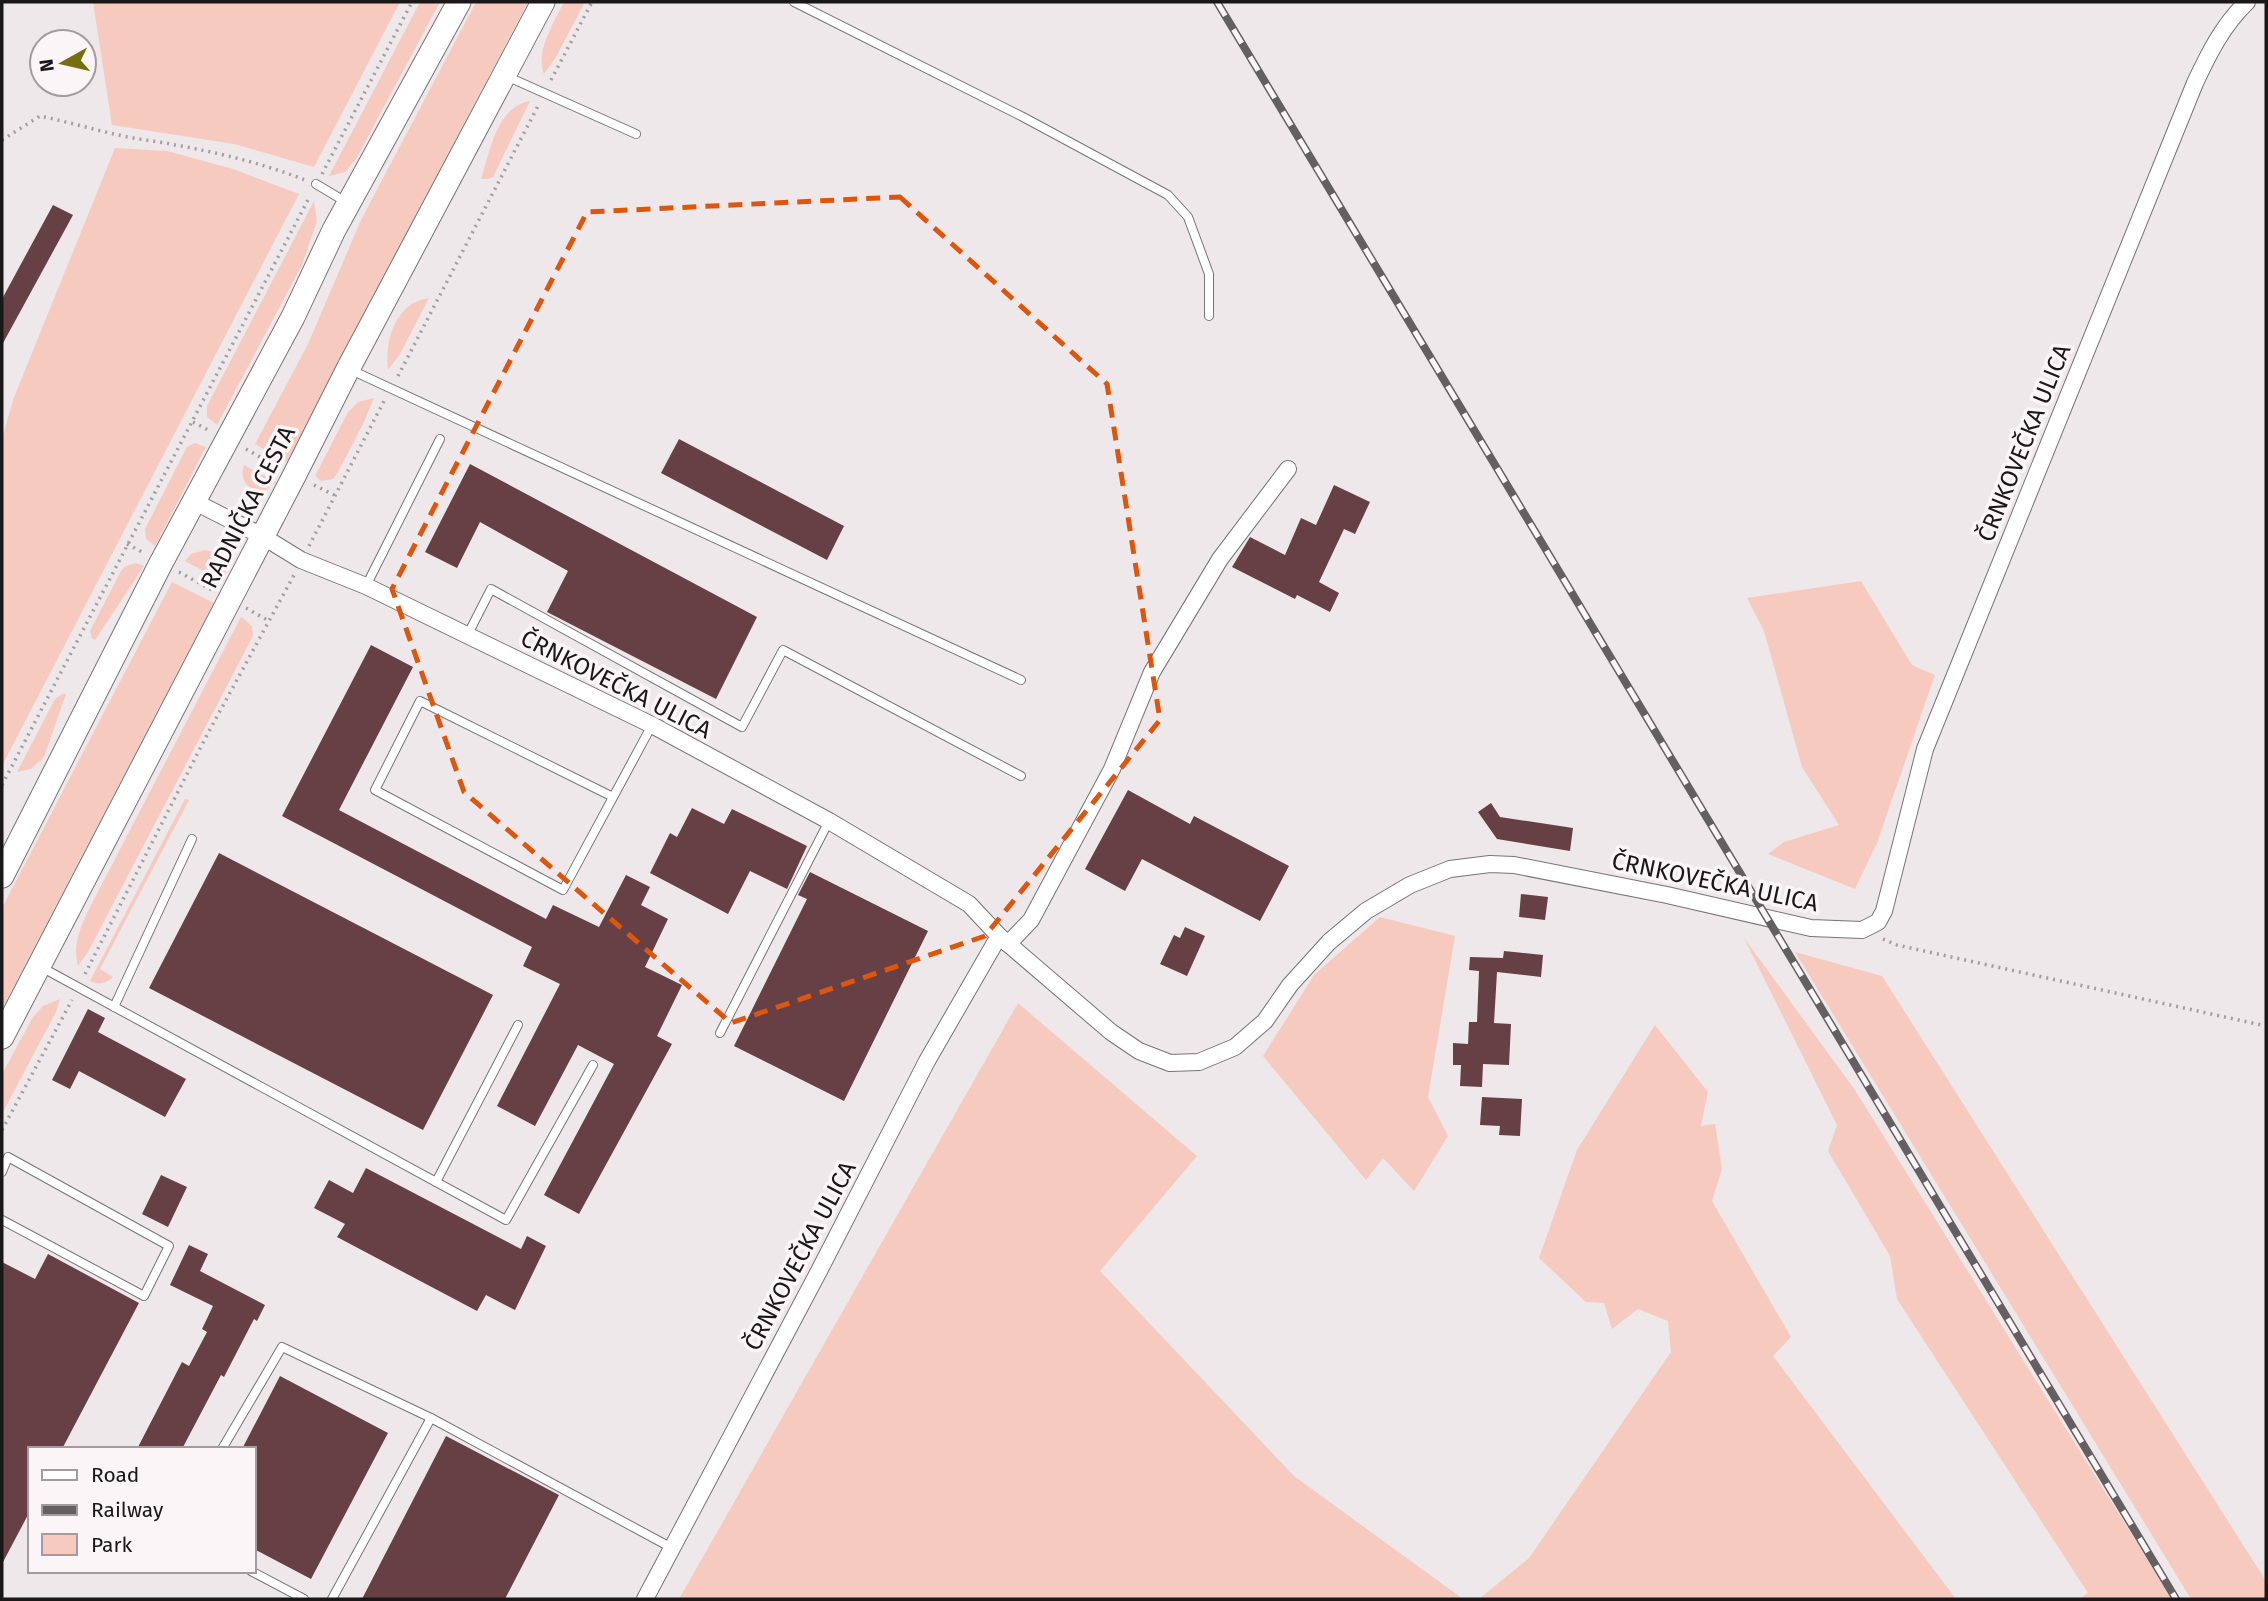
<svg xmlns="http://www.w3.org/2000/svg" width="2268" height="1601" viewBox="0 0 2268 1601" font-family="'Fira Sans',sans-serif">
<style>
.green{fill:#f6cabe}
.building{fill:#674045}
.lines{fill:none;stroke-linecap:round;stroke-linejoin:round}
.lane-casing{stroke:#797376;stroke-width:10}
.street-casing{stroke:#797376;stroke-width:18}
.secondary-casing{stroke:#797376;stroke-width:25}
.path{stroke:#a29da0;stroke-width:3.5;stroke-dasharray:2 5;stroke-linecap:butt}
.lane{stroke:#fff;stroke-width:8}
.street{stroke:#fff;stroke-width:16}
.secondary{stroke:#fff;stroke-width:23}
.rail-casing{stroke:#646062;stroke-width:8}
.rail{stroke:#fcf5f8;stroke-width:5;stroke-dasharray:16;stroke-linecap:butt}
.marked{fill:none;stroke:#de560d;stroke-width:5;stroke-dasharray:14 9;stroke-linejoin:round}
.labels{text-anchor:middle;stroke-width:7;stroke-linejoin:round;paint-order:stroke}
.street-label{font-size:24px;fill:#1a1719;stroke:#fcf5f8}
</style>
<rect width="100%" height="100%" fill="#eee8eb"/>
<!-- green -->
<g class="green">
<path d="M93,2H400L314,167L234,144L112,125Z"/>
<path d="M420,2H440L356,159L345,172L329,176Z"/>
<path d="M476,2H528L287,462L255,444L308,344L361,220Z"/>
<path d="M564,2H585L556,57L544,74C535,52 554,22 564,2Z"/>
<path d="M530,101L493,177L488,179H481C490,152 496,107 530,101Z"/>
<path d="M115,148L167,151L233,169L299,194L2,766V439L13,400Z"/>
<path d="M314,201L317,221L302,265L217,425L207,417V406Z"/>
<path d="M429,298L400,354L388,370C384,340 396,302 429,298Z"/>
<path d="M374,398L364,422L337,474L333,479L321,481L315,476L348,412L358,402Z"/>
<path d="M195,443L206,447L155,546L146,539L145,529L187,447Z"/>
<path d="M244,465L276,482L265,491C249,492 239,481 244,465Z"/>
<path d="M205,550C223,553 229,565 224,582L185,561L191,554Z"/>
<path d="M136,563L144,566L95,640L92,638L90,631L121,571L126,566Z"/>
<path d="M1861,581L1912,665L1935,675L1877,843L1855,889L1768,854L1784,842L1839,825L1802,767L1764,631L1747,598Z"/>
<path d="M172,582L214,603L2,1009V908Z"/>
<path d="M241,617L252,626L253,636L88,952L78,966C72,944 81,926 90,907Z"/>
<path d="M62,694H66L44,757L31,769L17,772L55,699Z"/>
<path d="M185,799L189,800L100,969L113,977C105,984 99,985 90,981Z"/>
<path d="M1380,917L1455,936L1428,1097L1448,1136L1414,1191L1383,1158L1366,1180L1263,1056L1314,975Z"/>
<path d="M1744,938L1855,1090L2172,1599H2079L2088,1593L1897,1299L1890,1256L1828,1151L1837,1125Z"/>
<path d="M1795,952L1882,976L2266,1581V1599H2191Z"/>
<path d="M60,999L56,1012L2,1114V1074L33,1017L43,1006Z"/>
<path d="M1018,1003L1197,1156L1100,1271L1294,1476L1463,1599H679Z"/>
<path d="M1655,1025L1708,1092L1701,1126L1715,1124L1722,1169L1712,1201L1791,1337L1773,1356L1956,1599H1479L1529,1558L1671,1352L1668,1321L1638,1309L1612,1329L1604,1303L1586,1302L1539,1258L1577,1150Z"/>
</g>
<!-- building -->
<g class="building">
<path d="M53,205L73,215L2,345V299Z"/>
<path d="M679,439L844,526L827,560L661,473Z"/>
<path d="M470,464L757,617L716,699L547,612L568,571L480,522L457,568L425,552Z"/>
<path d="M1334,485L1370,502L1355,534L1344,529L1319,582L1339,593L1330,612L1297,595L1295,599L1232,567L1250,537L1285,555L1301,518L1316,525Z"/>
<path d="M371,645L413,667L339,810L546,919L553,905L599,927L626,875L650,887L641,905L668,919L645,967L682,985L657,1036L672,1044L579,1214L544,1195L614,1064L578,1045L535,1126L497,1106L560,984L523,966L532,947L282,816Z"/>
<path d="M1128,790L1190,824L1194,816L1289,866L1260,921L1142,859L1125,891L1085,869Z"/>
<path d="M1491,803L1500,817L1573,828L1570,851L1497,839L1478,812Z"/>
<path d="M692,808L724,824L732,809L807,846L787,889L750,871L728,914L650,873L670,833L677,837Z"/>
<path d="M219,853L493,995L423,1130L149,988Z"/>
<path d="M810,872L928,931L844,1101L734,1046L807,899L798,895Z"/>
<path d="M1521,894L1548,897L1545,920L1519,917Z"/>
<path d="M1185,927L1205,936L1187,976L1160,964L1174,935L1180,938Z"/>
<path d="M1504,951L1543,955L1541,977L1497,972L1494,1023L1511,1024L1509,1065L1483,1064L1482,1087L1460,1086L1461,1065H1453V1043L1468,1044L1469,1022H1477L1479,971L1469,970L1470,957L1503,958Z"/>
<path d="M88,1009L105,1018L98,1032L186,1079L165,1117L79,1071L70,1089L52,1080Z"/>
<path d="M1482,1097L1522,1099L1520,1136L1499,1135L1500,1126L1480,1125Z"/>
<path d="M366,1168L521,1249L527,1236L546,1246L515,1310L486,1295L477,1311L337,1237L345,1224L314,1208L329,1180L353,1193Z"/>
<path d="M161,1175L187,1187L168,1227L142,1214Z"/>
<path d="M189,1245L208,1254L200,1271L265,1305L257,1321L254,1319L224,1377L221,1375L182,1449H137L182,1362L189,1366L207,1332L202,1329L213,1306L170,1285Z"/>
<path d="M48,1254L139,1303L62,1449H30V1511L2,1564V1262L35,1279Z"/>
<path d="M280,1376L388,1433L311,1579L254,1549V1449H242Z"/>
<path d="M446,1436L559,1495L505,1599H362Z"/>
</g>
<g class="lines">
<!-- lane casing -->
<g class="lane-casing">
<g id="lane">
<path d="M794,2L1023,117L1168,195L1188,217L1209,274V316"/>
<path d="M506,76L636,134"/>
<path d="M316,184L346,202"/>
<path d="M351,370L1021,680"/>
<path d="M366,586L440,439"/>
<path d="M467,636L491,589L742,727L783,650L1021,776"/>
<path d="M613,797L420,701L375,790L563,890L652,725"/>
<path d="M41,967L506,1220L593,1065"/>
<path d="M114,1007L192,839"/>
<path d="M720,1033L829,821"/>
<path d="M2,1172L8,1157L169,1246L144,1296L2,1220"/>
<path d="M436,1182L518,1025"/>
<path d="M222,1449L282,1347L431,1418"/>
<path d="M251,1571L304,1599"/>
<path d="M332,1599L431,1418L672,1548"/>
</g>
</g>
<!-- street casing -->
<g class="street-casing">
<g id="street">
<path d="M195,502L262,536L301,560L366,586L652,725L829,821L969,904L999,936L1111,1032L1139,1051L1170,1063L1199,1062L1235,1047L1265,1021L1290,985L1329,942L1366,911L1410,885L1450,869L1490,864L1514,865L1667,895L1811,928L1862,930L1878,922L1884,911L1925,749L2195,83C2209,53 2223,25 2247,2"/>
<path d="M1008,944L1031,920L1112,769L1152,672L1220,559L1288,469"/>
<path d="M645,1599L819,1271L927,1061L999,936"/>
</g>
</g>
<!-- secondary casing -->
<g class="secondary-casing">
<g id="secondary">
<path d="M2,876L161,563L293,317L334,230L459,2"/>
<path d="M2,1037L294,476L348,369L543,2"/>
</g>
</g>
<!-- path -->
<g class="path">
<path d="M551,80L592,2"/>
<path d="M2,140L40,116C69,122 98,131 128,137C142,140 156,141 170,144C216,152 262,163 305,180"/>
<path d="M322,174L412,2"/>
<path d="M398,376L538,106"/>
<path d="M193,422L208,430"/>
<path d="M246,449L276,466"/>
<path d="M314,485L334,495"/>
<path d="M127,544L144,553"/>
<path d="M309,546L384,401"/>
<path d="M179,572L212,590"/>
<path d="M246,608L269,621"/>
<path d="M2,785L310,196"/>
<path d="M1883,939L1897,945L2266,1026"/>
<path d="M85,974L207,735L294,575"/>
<path d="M2,1130L72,1000"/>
</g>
<!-- lane -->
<use href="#lane" class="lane"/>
<!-- street -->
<use href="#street" class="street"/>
<!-- secondary -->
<use href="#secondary" class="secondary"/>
<!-- rail casing -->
<g class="rail-casing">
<path id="rail" d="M1217,2L2176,1599"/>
</g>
<!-- rail -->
<use href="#rail" class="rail"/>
</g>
<!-- marked area -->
<path class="marked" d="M900,197L1107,384L1160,720L985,936L731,1023L464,792L392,589L587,212Z"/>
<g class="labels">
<!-- street labels -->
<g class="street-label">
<text transform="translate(2024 443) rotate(-68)" y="8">ČRNKOVEČKA ULICA</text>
<text transform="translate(248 507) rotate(-63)" y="8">RADNIČKA CESTA</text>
<text transform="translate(616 684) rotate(27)" y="8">ČRNKOVEČKA ULICA</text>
<text transform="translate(1715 882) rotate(12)" y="8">ČRNKOVEČKA ULICA</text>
<text transform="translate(800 1256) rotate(-62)" y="8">ČRNKOVEČKA ULICA</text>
</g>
</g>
<!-- border -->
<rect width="2268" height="1601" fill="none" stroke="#1a1719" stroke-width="7"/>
<!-- legend -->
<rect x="28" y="1447" width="228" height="126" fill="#fcf5f8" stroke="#a29c9f" stroke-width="2"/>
<rect x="42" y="1470" width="35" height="10" fill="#ffffff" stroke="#a29c9f" stroke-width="2"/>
<text x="91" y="1482" font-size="21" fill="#1a1719">Road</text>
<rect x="42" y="1505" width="35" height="10" fill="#646062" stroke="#a29c9f" stroke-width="2"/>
<text x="91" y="1517" font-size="21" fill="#1a1719">Railway</text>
<rect x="42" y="1534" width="35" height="21" fill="#f6cabe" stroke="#a29c9f" stroke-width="2"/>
<text x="91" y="1552" font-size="21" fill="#1a1719">Park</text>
<!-- north arrow -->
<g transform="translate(63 63) rotate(262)"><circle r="33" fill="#fcf5f8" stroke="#a29c9f" stroke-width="2"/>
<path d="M0-5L12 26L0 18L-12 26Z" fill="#766f0f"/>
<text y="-10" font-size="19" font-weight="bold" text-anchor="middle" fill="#1a1719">N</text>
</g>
</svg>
